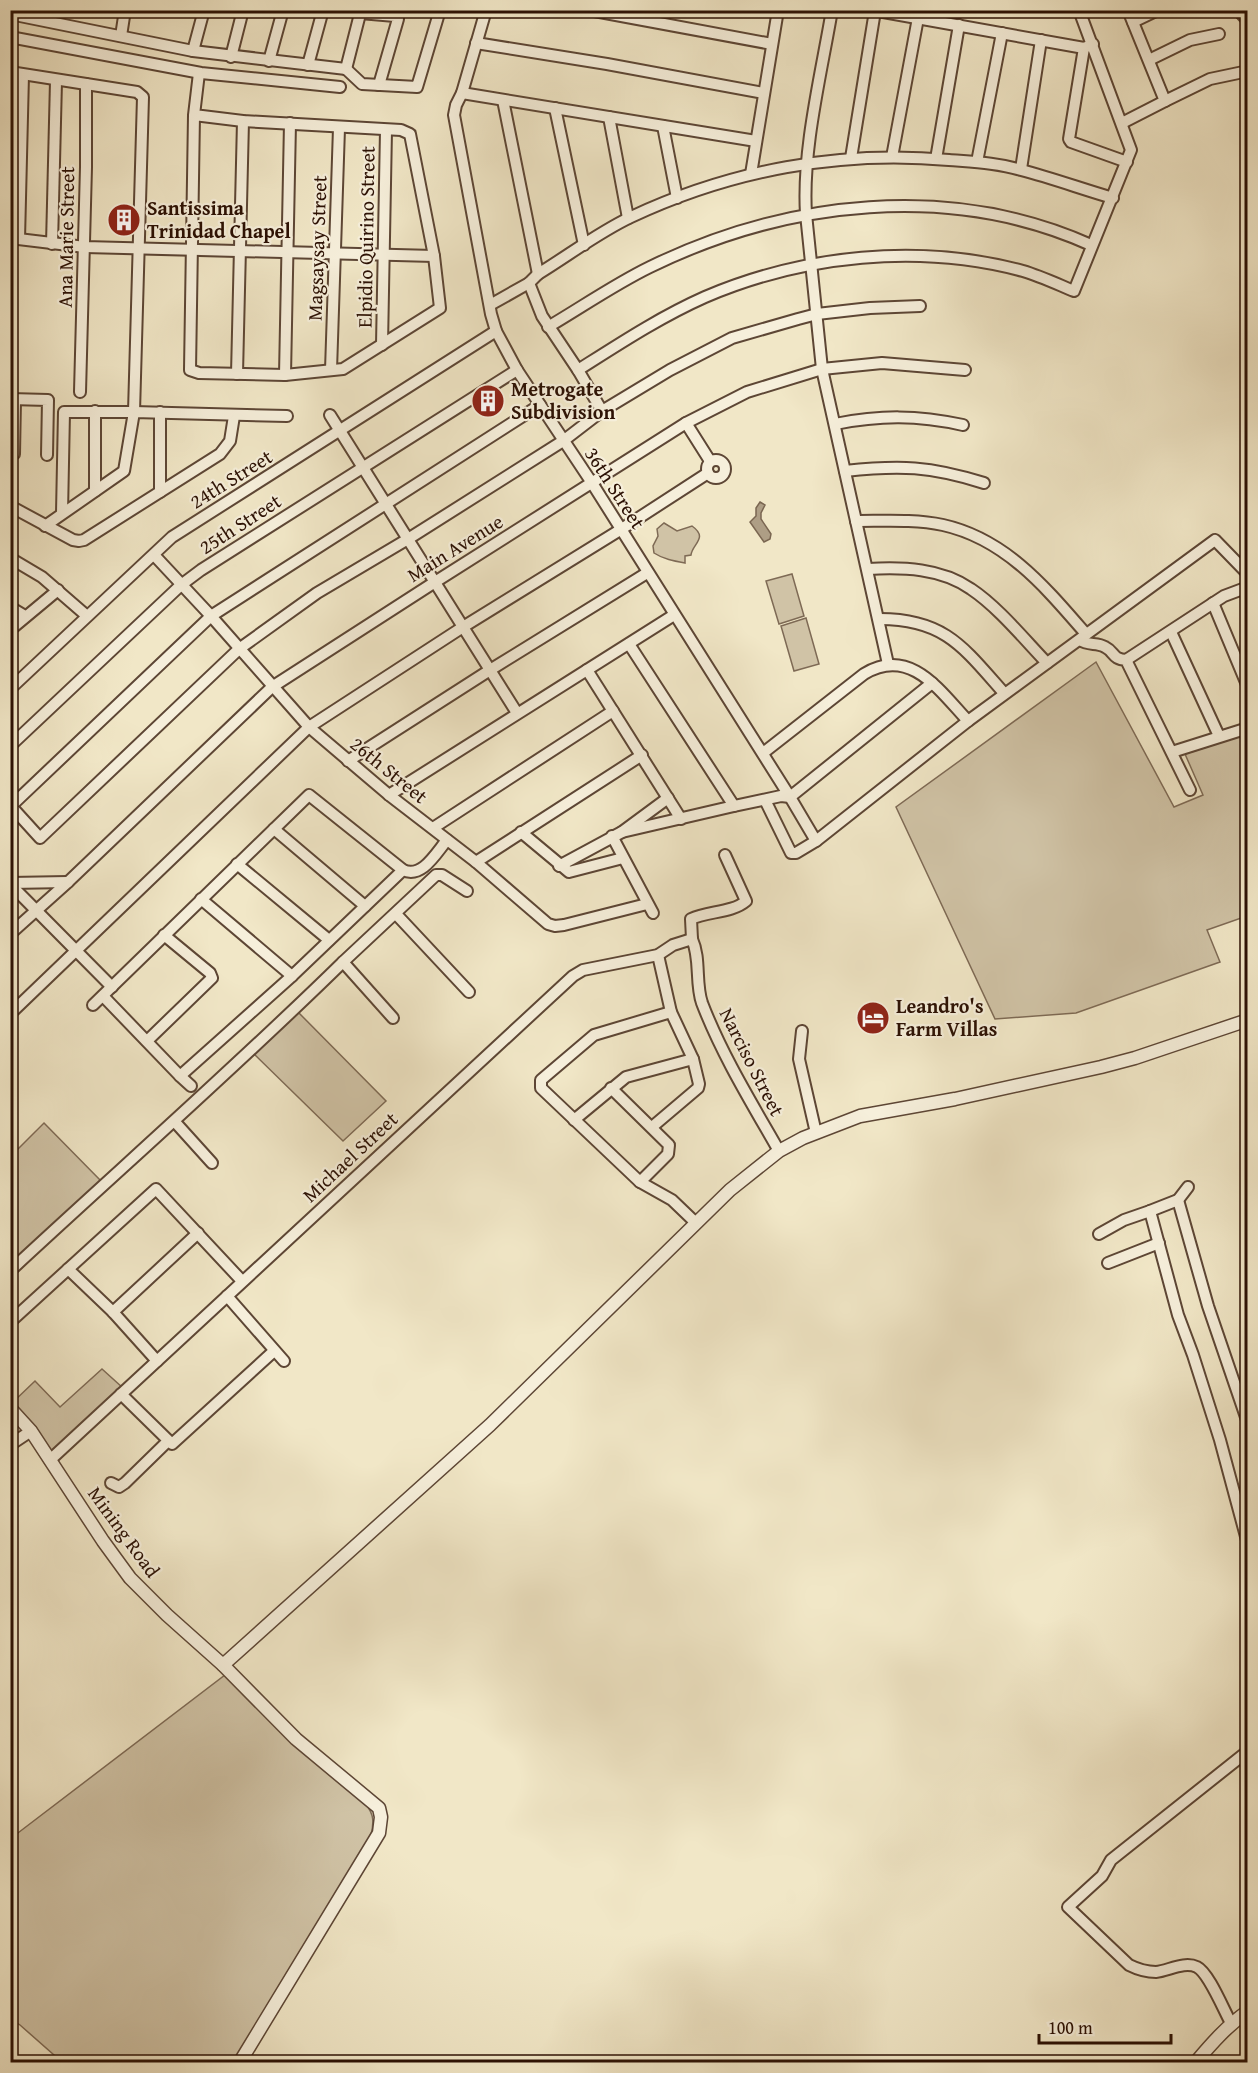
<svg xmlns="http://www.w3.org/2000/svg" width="1258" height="2073" viewBox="0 0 1258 2073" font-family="'Gentium Book Plus',serif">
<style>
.green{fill:#d0c3a6;stroke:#7e6a55;stroke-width:1.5}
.water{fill:#ae9e85;stroke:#7a6651;stroke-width:1.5}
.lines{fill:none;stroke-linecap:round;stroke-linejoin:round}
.minor-casing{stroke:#5d4635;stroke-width:14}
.tertiary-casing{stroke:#5d4635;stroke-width:15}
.minor{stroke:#f6efdb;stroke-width:10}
.tertiary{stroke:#f6efdb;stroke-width:12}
.labels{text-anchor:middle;stroke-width:4.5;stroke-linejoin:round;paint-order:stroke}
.poi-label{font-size:20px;font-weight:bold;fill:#2c1104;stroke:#f6efdb;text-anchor:start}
.street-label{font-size:20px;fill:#2c1104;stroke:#f6efdb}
</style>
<rect width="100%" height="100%" fill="#f1e7c7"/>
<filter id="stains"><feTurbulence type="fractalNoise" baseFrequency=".00333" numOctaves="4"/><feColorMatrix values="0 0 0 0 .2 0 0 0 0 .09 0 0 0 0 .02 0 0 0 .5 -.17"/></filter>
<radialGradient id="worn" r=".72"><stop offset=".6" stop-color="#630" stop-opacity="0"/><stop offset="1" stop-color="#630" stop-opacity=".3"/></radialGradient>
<!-- green -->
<g class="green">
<path d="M664,523L677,531L692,526C709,538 692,544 691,555L685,556V563C674,561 663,559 654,553L653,546L658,536L657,529Z"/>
<path d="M792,574L804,616L779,624L766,581Z"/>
<path d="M806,618L819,664L794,671L781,626Z"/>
<path d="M1096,662L1174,807L1203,795L1185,754L1247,734V916L1207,930L1220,962L1076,1013L995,1019L896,807Z"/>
<path d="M298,1012L386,1101L343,1141L254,1054Z"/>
<path d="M44,1123L101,1181L11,1265V1156Z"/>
<path d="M102,1369L123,1388L52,1452L12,1403L35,1381L60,1407Z"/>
<path d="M225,1675L362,1799C373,1812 375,1819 371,1835L233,2062H62L20,2025L11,2019L10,1839Z"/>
</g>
<!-- water -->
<path class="water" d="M760,502L765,505L761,513V519L771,534L770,539L764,542L750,522L756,516V508Z"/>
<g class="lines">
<!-- minor casing -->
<g class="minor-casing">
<g id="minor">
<path d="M486,10L462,93L456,105L454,115L491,314L496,331L517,370L592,483L790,797L816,841"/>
<path d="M589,10L772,44"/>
<path d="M832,10C821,75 802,150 806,214L822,369L888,664"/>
<path d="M872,10L1084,48L1093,44"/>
<path d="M1238,10L1248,21"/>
<path d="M360,13L395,16L398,19L379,85"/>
<path d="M10,14L193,51L346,69"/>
<path d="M1133,22L1158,10"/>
<path d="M121,36L125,10"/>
<path d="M10,37L201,73L340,87"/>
<path d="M476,43L607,64L764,93"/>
<path d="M1084,48L1069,139L1071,142L1127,162"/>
<path d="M193,51L204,10"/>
<path d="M231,57L243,10"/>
<path d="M1149,60L1190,40L1219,34"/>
<path d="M269,61L283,10"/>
<path d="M308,65L323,10"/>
<path d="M346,69L362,84L417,87L440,10"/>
<path d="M346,69L361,10"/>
<path d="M10,72L137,92L143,97L134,412H64L62,513"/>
<path d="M462,93L756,141"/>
<path d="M503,100L538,274"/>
<path d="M1165,101L1210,79L1248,71"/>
<path d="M555,108L584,245"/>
<path d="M194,115L243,121L401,130L410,134L434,256L440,308L343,369L285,375L199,373L190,370L194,115L199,73"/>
<path d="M609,117L628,218"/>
<path d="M1122,123L1165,101L1128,10"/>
<path d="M663,126L677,198"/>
<path d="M892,157L918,18"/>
<path d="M851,158L875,11"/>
<path d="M936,159L959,25"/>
<path d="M977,162L1002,33"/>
<path d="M1021,169L1041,40"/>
<path d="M751,174L778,10"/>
<path d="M10,238L85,247L434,256"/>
<path d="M19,239L23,75"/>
<path d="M52,244L56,81"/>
<path d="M529,283L542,316L578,370L602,411"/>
<path d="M490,305L529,283L538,274C569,255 599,232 631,217C731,170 840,150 949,160C973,162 998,163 1021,170C1052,178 1082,189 1113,198"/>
<path d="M548,327C582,307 615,284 650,267C787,200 951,182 1091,245"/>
<path d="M382,345L386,130"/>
<path d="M331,370L339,128"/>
<path d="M578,370C619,344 660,317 705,297C803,255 919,243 1023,271C1040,276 1057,284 1074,291L1131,150L1079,10"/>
<path d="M237,374L243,121"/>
<path d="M285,375L290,123"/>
<path d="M80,392L86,167V84"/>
<path d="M10,399L48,400L47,455"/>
<path d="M160,412V492"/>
<path d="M330,415L517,713"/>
<path d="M686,423L710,461"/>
<path d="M835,424C881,415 917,415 963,425"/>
<path d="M14,454L15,400"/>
<circle cx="716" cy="469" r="9"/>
<path d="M845,471C900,465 930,466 984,483"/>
<path d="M95,491V411"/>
<path d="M10,506L73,540L79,541L84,540L220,454L230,441L234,416"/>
<path d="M856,521C885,521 915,519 943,525C1006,539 1046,588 1086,634"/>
<path d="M45,526L124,471L134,412L287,416"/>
<path d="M154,555L211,616L309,727L389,795L476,862L548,924L555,926L564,925L647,904"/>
<path d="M10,558L42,577L87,616"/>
<path d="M868,569C903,567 941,568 971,589C998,607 1024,639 1047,663"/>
<path d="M1213,603L1248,687"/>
<path d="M10,607L25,616"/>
<path d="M880,619C945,619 964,648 1004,693"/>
<path d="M10,630L58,590"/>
<path d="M1171,632L1219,736"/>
<path d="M1080,640C1088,646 1097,642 1105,647C1115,652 1112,659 1126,660L1190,790"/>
<path d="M629,644L734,806"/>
<path d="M1126,660L1224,596L1248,587"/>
<path d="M587,670L681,819"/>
<path d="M10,689L172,537L496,331"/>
<path d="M10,746L181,585L201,570L517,370"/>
<path d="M1172,752L1248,728"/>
<path d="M763,753L864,674C910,646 939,690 968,721"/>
<path d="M348,761L490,670L647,573"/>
<path d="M389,795L674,615"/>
<path d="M765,800L791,853H796L816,841L968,721L1215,540L1248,574"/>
<path d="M10,805L40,838L239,649L317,593L408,539L563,441L602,411L670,370L732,338L798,319L817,314L870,308L920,306"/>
<path d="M11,806L211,616L540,405"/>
<path d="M433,828L613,711"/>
<path d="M274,829L365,906"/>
<path d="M521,832L569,872L623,858"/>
<path d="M622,832L734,806L781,796L790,797L932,683"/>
<path d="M612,836L653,913"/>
<path d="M476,862L642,755"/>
<path d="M237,864L329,940"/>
<path d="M559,866L622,832L668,798"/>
<path d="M10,883L68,882"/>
<path d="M10,884L112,987"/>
<path d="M201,899L292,976"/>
<path d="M396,914L469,992"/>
<path d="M10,934L68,882L272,687L435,582L686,423L747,392L822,369L882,363L965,370"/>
<path d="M692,939L691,919C708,911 732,913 746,901L725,855"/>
<path d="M343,962L436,875H442L467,891"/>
<path d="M103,996L180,1076L292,976L403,870"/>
<path d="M93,1005L309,795L403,870C422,879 436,853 447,840"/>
<path d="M671,1012L594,1035L541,1080V1088L640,1182L672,1200L696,1223"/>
<path d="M10,1014L309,727L463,627L620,530L708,473"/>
<path d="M802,1031L799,1059L816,1133"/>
<path d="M147,1041L212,978L210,973L164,935"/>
<path d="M180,1076L191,1086"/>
<path d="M611,1088L669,1145L668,1154L640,1182"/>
<path d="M574,1120L626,1077L693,1059"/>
<path d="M175,1122L212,1163"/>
<path d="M652,1127L698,1088L699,1084L693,1059L671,1012L658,955"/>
<path d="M1178,1200L1208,1306L1248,1423"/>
<path d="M1150,1211L1178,1200L1188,1187"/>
<path d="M1099,1234L1124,1220L1150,1211L1178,1315L1193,1355L1220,1440L1248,1544"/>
<path d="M1108,1263L1159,1243"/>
<path d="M68,1269L113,1312L157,1361"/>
<path d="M10,1271C121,1168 235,1068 343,962L393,1018"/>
<path d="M227,1296L284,1361"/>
<path d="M113,1312L198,1233"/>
<path d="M10,1322L156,1189L242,1281"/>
<path d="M121,1394L172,1444L274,1351"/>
<path d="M10,1445L31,1431"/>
<path d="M50,1460L573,976L583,970L658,955L673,945L692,939C701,959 695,983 702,1003C722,1055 751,1102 779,1151"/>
<path d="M111,1483L119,1487L125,1483L168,1441"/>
<path d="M1231,2023C1224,2011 1209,1973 1197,1967C1184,1961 1168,1971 1156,1972C1146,1972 1137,1969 1129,1965L1068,1907L1102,1876L1111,1860L1248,1751"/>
</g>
</g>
<!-- tertiary casing -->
<g class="tertiary-casing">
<g id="tertiary">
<path d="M10,1408L31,1431L103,1541L130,1578L167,1615L223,1665L296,1739L379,1808L381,1817L379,1833L240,2062"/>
<path d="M223,1665L490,1425L730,1190L779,1151L803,1138L860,1116L955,1099L1101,1067L1135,1058L1248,1020"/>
<path d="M1196,2062C1212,2043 1227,2026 1248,2011"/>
</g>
</g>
<!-- minor -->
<use href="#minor" class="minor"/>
<!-- tertiary -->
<use href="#tertiary" class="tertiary"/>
</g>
<!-- icons -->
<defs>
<g id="building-disc" transform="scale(1.725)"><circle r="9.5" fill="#8f2418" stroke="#f6efdb"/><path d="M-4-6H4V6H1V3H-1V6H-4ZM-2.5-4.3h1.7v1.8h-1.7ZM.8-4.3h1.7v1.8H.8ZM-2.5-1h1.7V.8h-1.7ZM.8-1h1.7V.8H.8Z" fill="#fff"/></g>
<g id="hotel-disc" transform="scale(1.725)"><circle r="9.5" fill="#8f2418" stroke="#f6efdb"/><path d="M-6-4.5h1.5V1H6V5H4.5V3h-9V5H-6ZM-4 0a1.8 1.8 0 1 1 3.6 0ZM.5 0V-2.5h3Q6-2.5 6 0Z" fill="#fff"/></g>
</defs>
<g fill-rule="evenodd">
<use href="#building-disc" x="124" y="220"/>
<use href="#building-disc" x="488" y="401"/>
<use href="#hotel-disc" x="873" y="1018"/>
</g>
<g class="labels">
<!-- poi labels -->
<g class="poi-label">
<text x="147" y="215">Santissima<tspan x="147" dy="23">Trinidad Chapel</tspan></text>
<text x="511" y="396">Metrogate<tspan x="511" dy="23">Subdivision</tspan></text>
<text x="896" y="1013">Leandro's<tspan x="896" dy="23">Farm Villas</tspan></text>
</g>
<!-- street labels -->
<g class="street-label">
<text transform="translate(66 237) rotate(-89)" y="7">Ana Marie Street</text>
<text transform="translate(366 237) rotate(-89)" y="7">Elpidio Quirino Street</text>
<text transform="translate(317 248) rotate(-88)" y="7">Magsaysay Street</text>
<text transform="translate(231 479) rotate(-32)" y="7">24th Street</text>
<text transform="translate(615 488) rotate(57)" y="7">36th Street</text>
<text transform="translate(240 524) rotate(-33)" y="7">25th Street</text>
<text transform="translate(455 548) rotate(-32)" y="7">Main Avenue</text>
<text transform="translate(389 770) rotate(39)" y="7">26th Street</text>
<text transform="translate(752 1062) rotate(63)" y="7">Narciso Street</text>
<text transform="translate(350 1157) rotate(-43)" y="7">Michael Street</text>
<text transform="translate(124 1532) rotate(54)" y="7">Mining Road</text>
</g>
</g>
<!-- margin -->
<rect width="1258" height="2073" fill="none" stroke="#f1e7c7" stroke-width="36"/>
<rect x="12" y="12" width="1234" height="2049" fill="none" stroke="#2c1104" stroke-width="3"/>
<rect x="18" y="18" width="1222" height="2037" fill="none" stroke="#2c1104" stroke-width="1.5"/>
<!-- scale -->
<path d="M1039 2034v9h132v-9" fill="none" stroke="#2c1104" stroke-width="3"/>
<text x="1048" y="2034" font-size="18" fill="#2c1104" stroke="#f6efdb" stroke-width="4.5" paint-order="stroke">100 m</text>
<rect width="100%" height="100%" filter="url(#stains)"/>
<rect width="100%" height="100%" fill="url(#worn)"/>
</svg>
